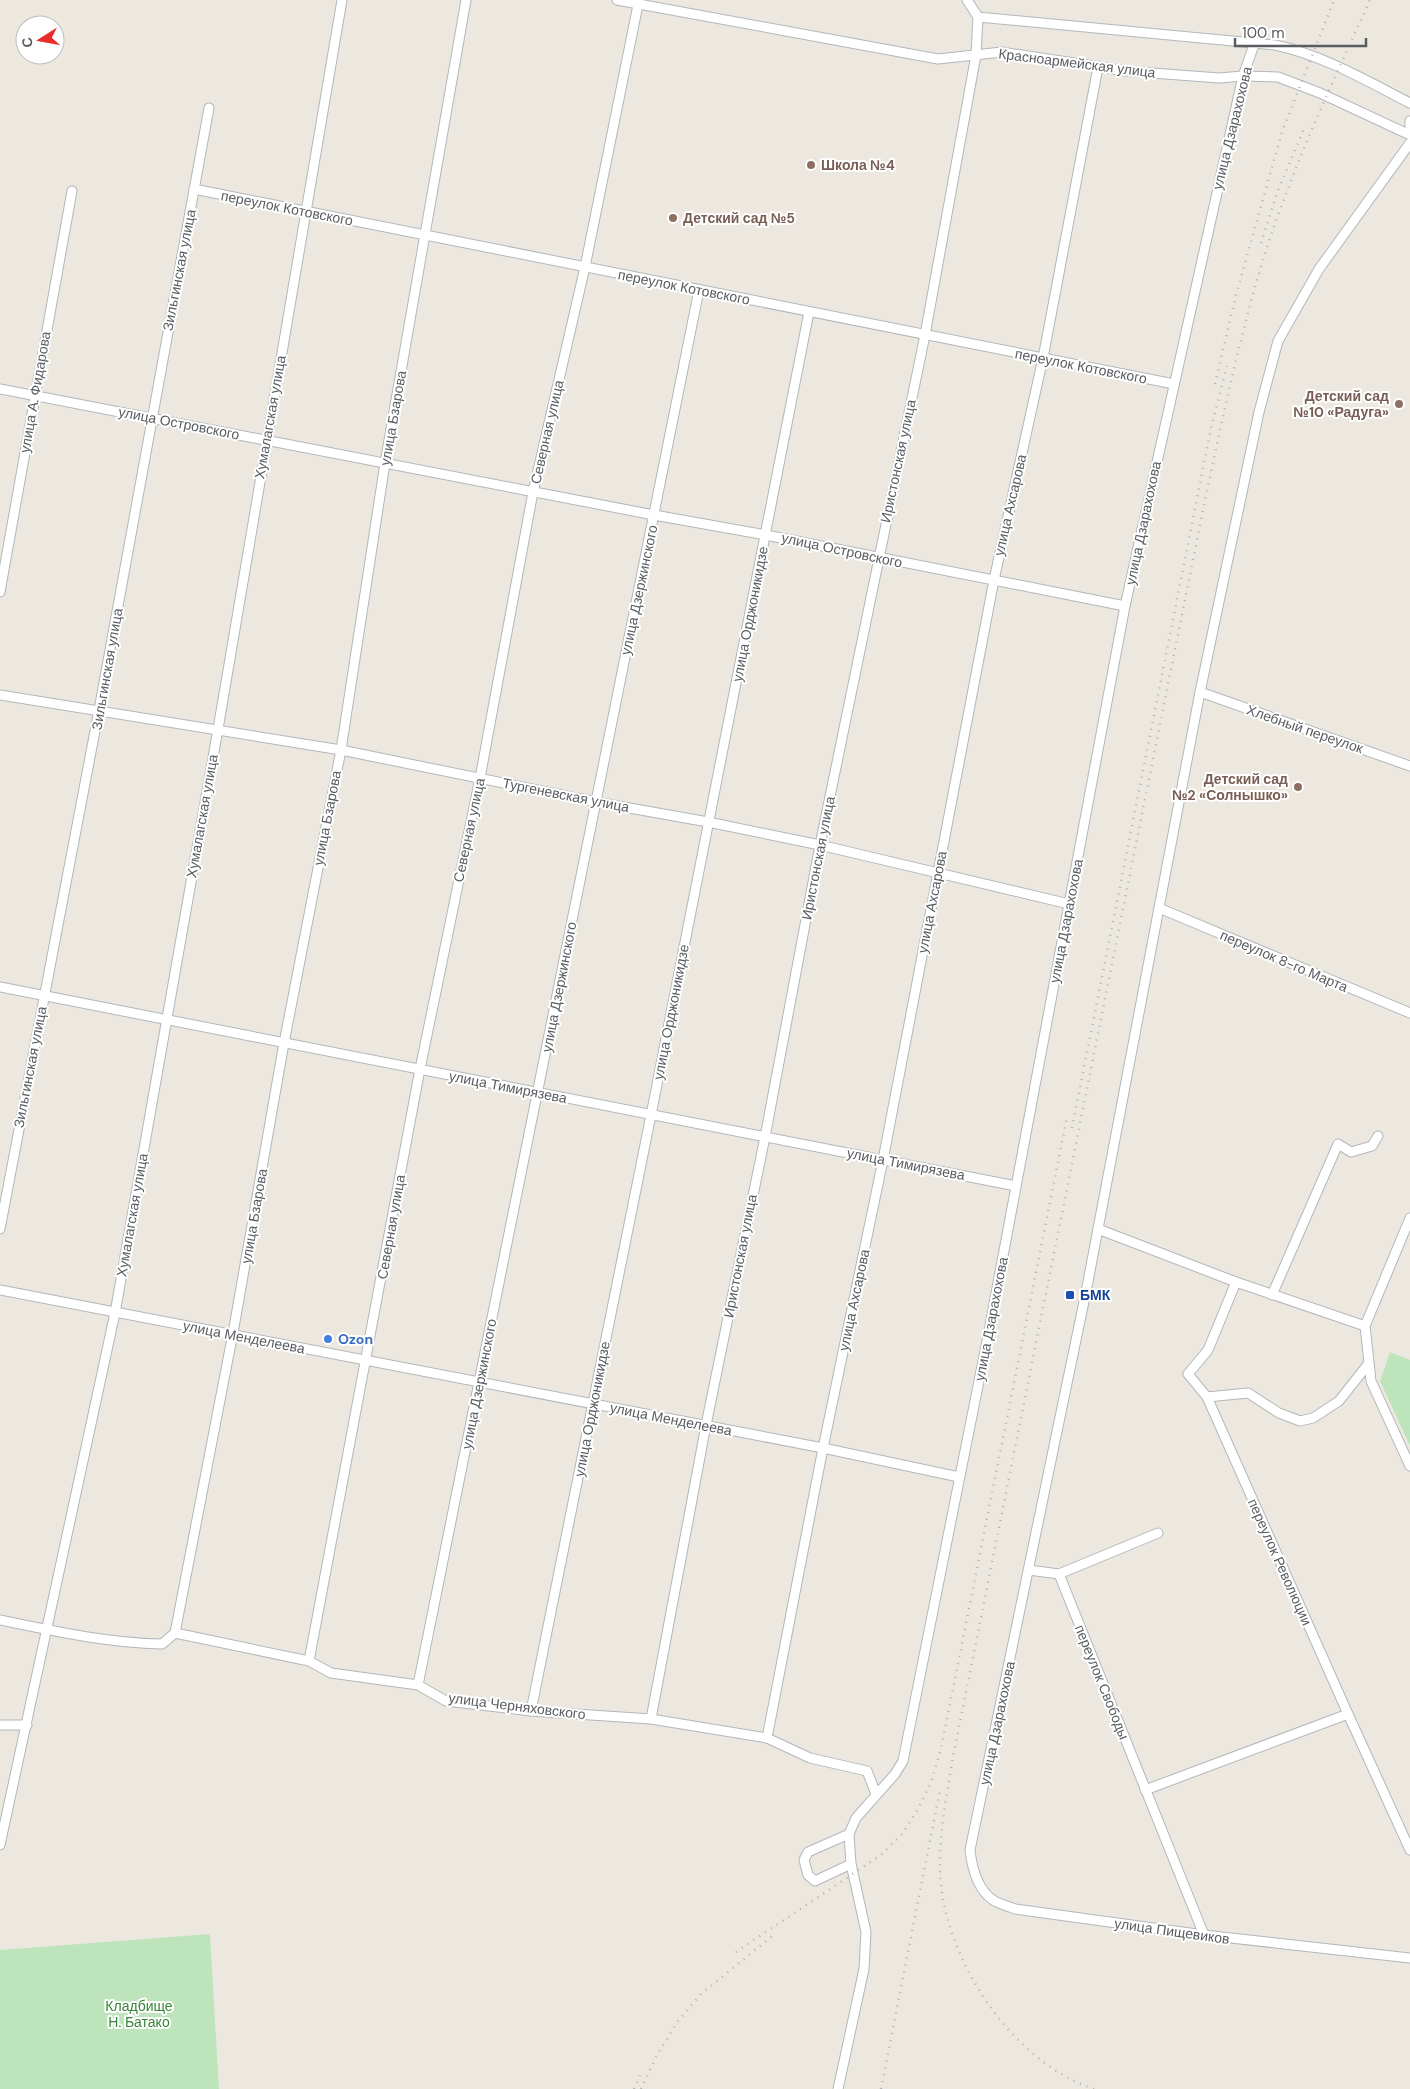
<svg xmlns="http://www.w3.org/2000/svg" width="1410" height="2089" viewBox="0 0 1410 2089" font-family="'DM Sans',sans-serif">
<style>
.green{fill:#bee4bc}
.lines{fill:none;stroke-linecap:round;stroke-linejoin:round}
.minor-casing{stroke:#b3b6bb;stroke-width:11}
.minor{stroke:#fff;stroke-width:9}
.rail{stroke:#b1b2b2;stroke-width:2.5;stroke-dasharray:1 6;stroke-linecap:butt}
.education-dot{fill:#8d6e63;stroke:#fff;stroke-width:2}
.transit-dot{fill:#1a4fb4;stroke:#fff;stroke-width:2}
.shop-dot{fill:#3f7fe0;stroke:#fff;stroke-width:2}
.labels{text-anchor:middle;stroke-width:4;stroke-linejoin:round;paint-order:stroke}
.street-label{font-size:14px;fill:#595d61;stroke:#fff}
.education-label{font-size:14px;font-weight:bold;fill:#785e54;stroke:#fff;text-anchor:start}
.transit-label{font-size:14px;font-weight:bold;fill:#164399;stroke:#fff;text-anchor:start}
.shop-label{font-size:14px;font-weight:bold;fill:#366cbe;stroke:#fff;text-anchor:start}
.park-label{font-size:14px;fill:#368435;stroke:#fff}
</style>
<rect width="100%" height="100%" fill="#ece8e0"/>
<!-- green -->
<g class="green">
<path d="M1390,1352L1410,1360V1446L1380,1381Z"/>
<path d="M210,1934L219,2089H0V1950Z"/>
</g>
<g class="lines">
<!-- minor casing -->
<g class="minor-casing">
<g id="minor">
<path d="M617,0L938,59L1002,52L1126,71L1219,78L1243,76L1278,77L1320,93L1410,135"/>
<path d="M978,17L1275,45C1323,55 1367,81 1410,103"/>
<path d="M1410,121V129"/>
<path d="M1410,143L1319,269L1278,341L1259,412L1200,692L1086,1292L970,1850C972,1868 977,1889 993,1900C999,1904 1008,1906 1015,1909L1204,1935L1410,1958"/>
<path d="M194,189L1174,384"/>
<path d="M0,389L654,515L766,535L1125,606"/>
<path d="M0,592L72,191"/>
<path d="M1200,692L1410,766"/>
<path d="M0,695L341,750L596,802L708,822L820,845L1069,904"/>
<path d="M1159,908L1410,1013"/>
<path d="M0,987L1016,1186"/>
<path d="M1410,1218L1365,1326L1371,1381L1410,1466"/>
<path d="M0,1229L99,710L209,108"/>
<path d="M1098,1229L1236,1282L1365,1326"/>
<path d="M1236,1282L1208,1350L1188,1374L1207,1397L1348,1714L1410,1850"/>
<path d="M0,1290L823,1448L959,1477"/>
<path d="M1272,1295L1338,1144L1351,1152L1372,1146L1378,1136"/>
<path d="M1207,1397L1248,1393L1279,1413L1300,1421L1313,1418L1339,1401L1369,1363"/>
<path d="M1029,1570L1059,1574L1204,1935"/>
<path d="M1059,1574L1158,1533"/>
<path d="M0,1620C53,1631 107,1643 162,1644L175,1633L309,1661L331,1673L418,1685L446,1701L531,1711L651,1719L767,1738L810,1758L867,1771L876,1794"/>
<path d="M175,1633L233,1333L284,1043L341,750L385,463L466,0"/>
<path d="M309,1661L420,1069L480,778L533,492L585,267L639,0"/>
<path d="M418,1685L699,290"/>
<path d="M531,1711L651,1115L809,312"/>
<path d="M651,1719L706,1425L765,1137L820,845L925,335L976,55L978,17L967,0"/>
<path d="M0,1725H27"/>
<path d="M767,1738L823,1448L883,1160L994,580L1043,358L1098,67"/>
<path d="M1145,1790L1348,1714"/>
<path d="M849,1834L808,1852L804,1860L808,1875L815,1881L851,1864"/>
<path d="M0,1845L115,1313L218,729L342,0"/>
<path d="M838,2089L864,1969L866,1932L851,1864L849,1834L856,1818L895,1774L903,1761L988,1336L1125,606L1243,76L1255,42"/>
</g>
</g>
<!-- minor -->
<use href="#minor" class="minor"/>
<!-- rail -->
<g class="rail">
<path d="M1261,243L1278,190L1304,129"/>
<path d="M1215,384L1236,295L1282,132L1334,0"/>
<path d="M1072,1128L1211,428L1227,366"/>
<path d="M736,1952L881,1855L903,1833L918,1809L931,1782L941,1749L1067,1117"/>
<path d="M634,2089L642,2070"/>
<path d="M641,2089L657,2055L678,2021L701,1994L776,1933"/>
<path d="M881,2089L940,1790"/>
<path d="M1094,2089C1011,2062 942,1956 940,1870C939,1832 947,1794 953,1757L1204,505C1223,416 1241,328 1269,241C1297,158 1334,79 1370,0"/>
</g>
</g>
<!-- markers -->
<g class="education-dot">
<circle cx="811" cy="165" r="5"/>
<circle cx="673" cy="218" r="5"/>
<circle cx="1399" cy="404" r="5"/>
<circle cx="1298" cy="787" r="5"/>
</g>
<rect class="transit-dot" x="1065" y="1290" width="10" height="10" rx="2.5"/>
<circle class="shop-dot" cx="328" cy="1339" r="5"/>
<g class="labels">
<!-- street labels -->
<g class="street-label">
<text transform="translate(1077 63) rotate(7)" y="5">Красноармейская улица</text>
<text transform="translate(1232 128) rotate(-76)" y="5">улица Дзарахохова</text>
<text transform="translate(287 208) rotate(11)" y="5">переулок Котовского</text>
<text transform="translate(179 270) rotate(-79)" y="5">Зильгинская улица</text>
<text transform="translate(684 287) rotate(11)" y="5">переулок Котовского</text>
<text transform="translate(1081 366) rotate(11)" y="5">переулок Котовского</text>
<text transform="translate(35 392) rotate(-80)" y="5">улица А. Фидарова</text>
<text transform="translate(270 417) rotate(-80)" y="5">Хумалагская улица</text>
<text transform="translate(393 418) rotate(-80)" y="5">улица Бзарова</text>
<text transform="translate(179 423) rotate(11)" y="5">улица Островского</text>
<text transform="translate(547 432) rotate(-77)" y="5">Северная улица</text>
<text transform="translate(898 461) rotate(-78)" y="5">Иристонская улица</text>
<text transform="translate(1010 505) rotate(-77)" y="5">улица Ахсарова</text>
<text transform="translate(1143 523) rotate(-78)" y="5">улица Дзарахохова</text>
<text transform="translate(842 550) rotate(12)" y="5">улица Островского</text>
<text transform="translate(639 590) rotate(-78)" y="5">улица Дзержинского</text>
<text transform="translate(750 614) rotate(-79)" y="5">улица Орджоникидзе</text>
<text transform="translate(107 669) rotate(-80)" y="5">Зильгинская улица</text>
<text transform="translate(1305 729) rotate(19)" y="5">Хлебный переулок</text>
<text transform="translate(566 795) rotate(11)" y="5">Тургеневская улица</text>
<text transform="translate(202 816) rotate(-80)" y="5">Хумалагская улица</text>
<text transform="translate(327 818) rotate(-79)" y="5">улица Бзарова</text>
<text transform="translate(469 830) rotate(-78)" y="5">Северная улица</text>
<text transform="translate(818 858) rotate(-79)" y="5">Иристонская улица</text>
<text transform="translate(932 902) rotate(-79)" y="5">улица Ахсарова</text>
<text transform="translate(1066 921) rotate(-79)" y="5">улица Дзарахохова</text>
<text transform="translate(1284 961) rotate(23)" y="5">переулок 8-го Марта</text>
<text transform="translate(559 987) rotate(-79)" y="5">улица Дзержинского</text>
<text transform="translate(671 1012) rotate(-79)" y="5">улица Орджоникидзе</text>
<text transform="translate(30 1067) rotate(-79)" y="5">Зильгинская улица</text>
<text transform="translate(508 1087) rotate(11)" y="5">улица Тимирязева</text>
<text transform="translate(906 1164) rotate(11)" y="5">улица Тимирязева</text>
<text transform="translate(132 1215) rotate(-80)" y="5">Хумалагская улица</text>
<text transform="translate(254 1216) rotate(-80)" y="5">улица Бзарова</text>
<text transform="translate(391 1227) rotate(-80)" y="5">Северная улица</text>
<text transform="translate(740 1256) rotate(-79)" y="5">Иристонская улица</text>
<text transform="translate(854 1300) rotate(-78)" y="5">улица Ахсарова</text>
<text transform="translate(991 1319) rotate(-79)" y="5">улица Дзарахохова</text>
<text transform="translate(244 1337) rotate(11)" y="5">улица Менделеева</text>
<text transform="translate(479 1384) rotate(-79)" y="5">улица Дзержинского</text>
<text transform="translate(592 1409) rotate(-79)" y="5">улица Орджоникидзе</text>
<text transform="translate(671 1419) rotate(11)" y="5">улица Менделеева</text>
<text transform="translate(1280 1562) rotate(66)" y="5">переулок Революции</text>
<text transform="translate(1102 1682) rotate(68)" y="5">переулок Свободы</text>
<text transform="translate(517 1706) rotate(7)" y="5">улица Черняховского</text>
<text transform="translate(997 1723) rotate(-78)" y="5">улица Дзарахохова</text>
<text transform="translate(1172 1931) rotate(8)" y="5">улица Пищевиков</text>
</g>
<!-- education labels -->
<g class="education-label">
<text x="821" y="170">Школа №4</text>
<text x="683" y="223">Детский сад №5</text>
<text x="1389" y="401" text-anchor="end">Детский сад<tspan x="1389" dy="16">№10 «Радуга»</tspan></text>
<text x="1288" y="784" text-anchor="end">Детский сад<tspan x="1288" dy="16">№2 «Солнышко»</tspan></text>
</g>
<!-- transit labels -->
<g class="transit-label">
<text x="1080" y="1300">БМК</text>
</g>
<!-- shop labels -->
<g class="shop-label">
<text x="338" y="1344">Ozon</text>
</g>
<!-- park labels -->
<g class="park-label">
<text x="139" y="2011">Кладбище<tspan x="139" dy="16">Н. Батако</tspan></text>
</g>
</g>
<!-- north arrow -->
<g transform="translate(40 40) rotate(259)"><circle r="24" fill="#ffffff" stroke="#bdbec0"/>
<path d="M0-4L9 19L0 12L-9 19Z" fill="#e72e2a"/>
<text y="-8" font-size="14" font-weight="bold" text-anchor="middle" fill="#595d61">С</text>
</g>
<!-- scale -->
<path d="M1235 38v8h131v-8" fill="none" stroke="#595d61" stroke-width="2.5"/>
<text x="1242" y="38" font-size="15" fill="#595d61" stroke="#ffffff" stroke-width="4" paint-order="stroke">100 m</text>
</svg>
